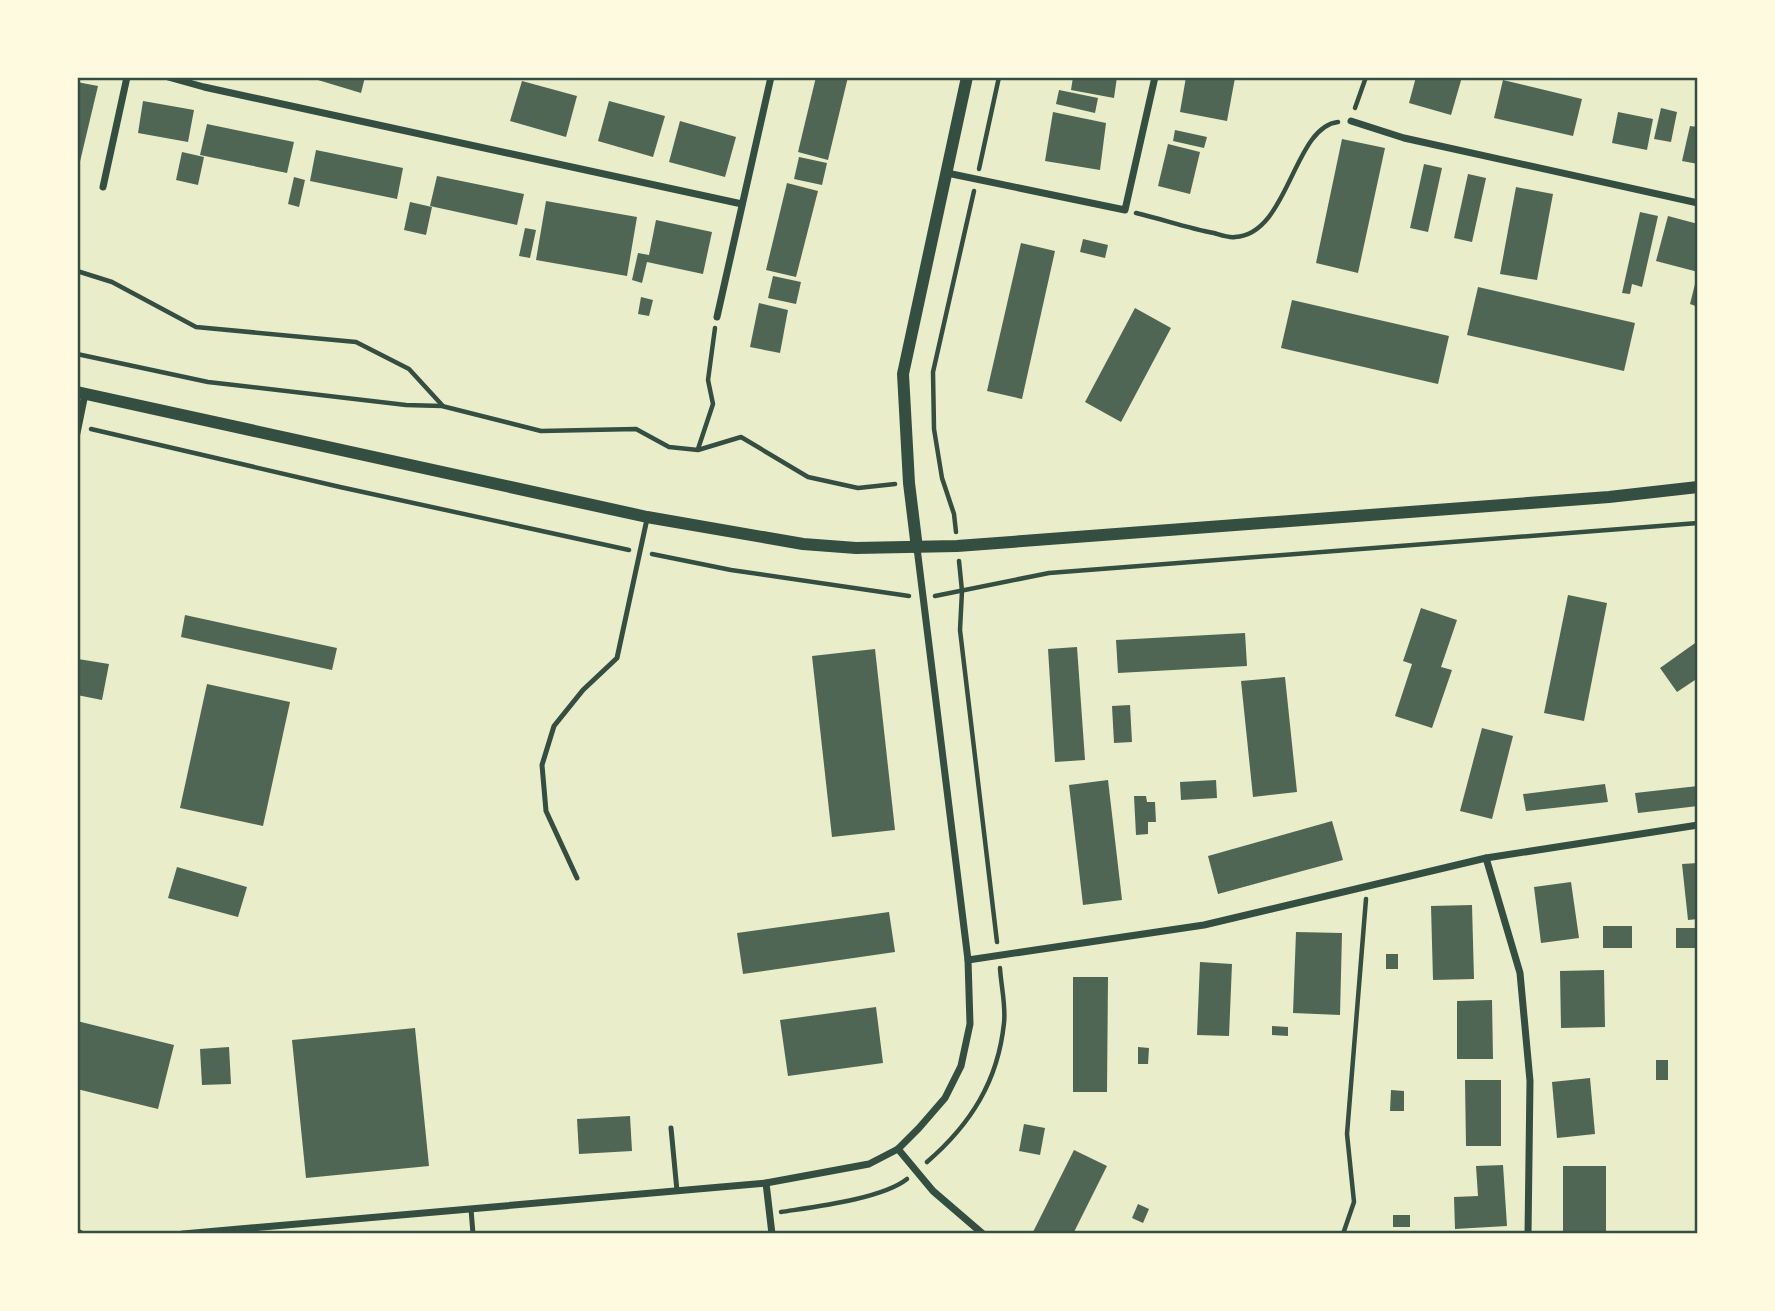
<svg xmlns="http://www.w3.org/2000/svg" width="1775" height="1311" viewBox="0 0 1775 1311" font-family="'Fira Sans Condensed',sans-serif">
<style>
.building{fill:#4f6655}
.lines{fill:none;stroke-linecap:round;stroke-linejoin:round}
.path{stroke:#344e41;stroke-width:4.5}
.service{stroke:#344e41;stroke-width:5}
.minor{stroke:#344e41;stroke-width:7}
.tertiary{stroke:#344e41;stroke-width:12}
.neatline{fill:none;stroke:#344e41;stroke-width:2.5}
</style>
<rect width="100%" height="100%" fill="#e9edc9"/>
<!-- building -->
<g class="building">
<path d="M308,77H365L361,93Z"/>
<path d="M816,77H848L828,160L798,152Z"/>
<path d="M1073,77H1117L1114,98L1071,90Z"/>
<path d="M1186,77L1235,78L1227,121L1180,112Z"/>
<path d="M1416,77H1462L1451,115L1409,103Z"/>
<path d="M1503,80L1582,99L1573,136L1494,118Z"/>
<path d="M522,81L577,96L566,137L510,121Z"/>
<path d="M77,82L98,86L78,170H77Z"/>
<path d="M1059,90L1098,98L1095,113L1056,104Z"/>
<path d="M143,101L194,110L188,142L138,133Z"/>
<path d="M609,101L665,116L653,157L598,141Z"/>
<path d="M1661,108L1677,112L1671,142L1654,139Z"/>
<path d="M1053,112L1106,123L1100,170L1045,161Z"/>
<path d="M1618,112L1653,119L1647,150L1612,143Z"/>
<path d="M680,121L736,137L725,177L669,162Z"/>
<path d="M207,124L294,142L287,173L200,155Z"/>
<path d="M1690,126L1698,127V164L1682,161Z"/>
<path d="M1175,130L1207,137L1204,148L1173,141Z"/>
<path d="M1342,139L1385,148L1358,273L1316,263Z"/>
<path d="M1168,144L1200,152L1190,194L1158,186Z"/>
<path d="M316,150L403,168L397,199L310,181Z"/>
<path d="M182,152L204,157L198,185L176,180Z"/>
<path d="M799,157L827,163L822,185L794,179Z"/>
<path d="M1424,164L1442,168L1428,232L1410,228Z"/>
<path d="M1468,174L1486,178L1472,242L1454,238Z"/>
<path d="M437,176L524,194L517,225L430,206Z"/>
<path d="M294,177L305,180L299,207L288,204Z"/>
<path d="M787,183L818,191L796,277L766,270Z"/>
<path d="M1516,187L1553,194L1537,280L1500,274Z"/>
<path d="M546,201L637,217L627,276L536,260Z"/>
<path d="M410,202L432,207L426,235L404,230Z"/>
<path d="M1640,212L1658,216L1642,287L1632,284L1630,294L1622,293Z"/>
<path d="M1668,216L1698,224V272L1656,261Z"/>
<path d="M656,220L712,232L703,274L647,262L642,283L632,280L638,253L649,255Z"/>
<path d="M525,228L536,230L530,258L519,256Z"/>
<path d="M1083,239L1108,245L1105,258L1080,252Z"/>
<path d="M1021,243L1055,251L1022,399L987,391Z"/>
<path d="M773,276L801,282L796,304L768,298Z"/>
<path d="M1697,276H1698V307L1690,304Z"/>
<path d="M1478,287L1635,323L1624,371L1467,335Z"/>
<path d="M641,297L653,300L649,316L638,314Z"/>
<path d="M1292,300L1449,336L1438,384L1281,348Z"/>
<path d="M759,303L788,310L780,353L750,347Z"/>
<path d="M1135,308L1171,328L1121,422L1085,402Z"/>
<path d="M1568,595L1607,603L1584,721L1544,713Z"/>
<path d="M1421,608L1457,620L1441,667L1452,670L1432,728L1395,716L1412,664L1403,661Z"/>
<path d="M185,615L337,648L332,670L181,637Z"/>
<path d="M1245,633L1247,666L1118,673L1116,640Z"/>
<path d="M1698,641V678L1677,692L1660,668Z"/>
<path d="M1077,647L1085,760L1055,762L1048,649Z"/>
<path d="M875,649L895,830L832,837L812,656Z"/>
<path d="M78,659L109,664L102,700L77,695Z"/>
<path d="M1285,677L1297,792L1253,797L1241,681Z"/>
<path d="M207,684L290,702L263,826L180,808Z"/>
<path d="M1130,705L1132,742L1114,743L1112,706Z"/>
<path d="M1482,728L1513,736L1492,819L1460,811Z"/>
<path d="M1108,780L1122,900L1083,905L1069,785Z"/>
<path d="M1216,780L1217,798L1181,800L1180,782Z"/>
<path d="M1605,784L1608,802L1526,811L1523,794Z"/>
<path d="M1698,786V806L1638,813L1635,793Z"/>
<path d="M1134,796H1146L1147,802H1155L1156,822H1148V834L1136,835Z"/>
<path d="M1332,821L1343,860L1218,894L1208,856Z"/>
<path d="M1698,863V919L1688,920L1682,864Z"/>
<path d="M177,867L247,887L238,917L168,898Z"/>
<path d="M1571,882L1579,938L1541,943L1534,887Z"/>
<path d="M1472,905L1474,979L1433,980L1431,906Z"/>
<path d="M889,912L895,952L743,974L737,933Z"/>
<rect x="1603" y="926" width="29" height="22"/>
<rect x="1676" y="928" width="22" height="20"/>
<path d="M1296,932L1342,933L1340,1015L1293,1013Z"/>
<rect x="1386" y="954" width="12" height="15"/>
<path d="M1200,962L1232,964L1229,1036L1197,1035Z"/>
<path d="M1604,970L1605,1027L1561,1028L1560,971Z"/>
<path d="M1073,977H1108L1107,1092H1073Z"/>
<path d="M1492,1000L1493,1059H1457V1001Z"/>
<path d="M876,1007L883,1063L788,1076L780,1020Z"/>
<path d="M77,1021L174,1045L158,1109L77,1089Z"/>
<path d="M1272,1026L1288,1027V1036L1272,1035Z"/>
<path d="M415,1028L429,1166L306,1178L292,1040Z"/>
<path d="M229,1047L231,1084L202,1085L200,1049Z"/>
<path d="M1138,1047L1149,1048L1148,1064H1138Z"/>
<rect x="1656" y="1060" width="12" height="20"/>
<path d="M1590,1078L1595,1134L1557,1138L1552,1082Z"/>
<path d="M1465,1080H1501V1146H1466Z"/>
<path d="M1391,1090L1404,1091V1111H1390Z"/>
<path d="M630,1116L632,1151L579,1154L577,1119Z"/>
<path d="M1024,1124L1045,1128L1040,1155L1019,1151Z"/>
<path d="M1074,1150L1107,1166L1073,1234H1032Z"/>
<path d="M1503,1165L1507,1226L1455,1229L1454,1197L1478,1196L1476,1166Z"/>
<rect x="1563" y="1166" width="43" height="68"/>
<path d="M1138,1204L1149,1209L1143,1223L1132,1218Z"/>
<rect x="1393" y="1215" width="17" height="12"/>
</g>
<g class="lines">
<!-- path -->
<g class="path">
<path d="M1355,108L1366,77"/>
<path d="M979,169L999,77"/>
<path d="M1136,213C1162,219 1187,228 1214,233C1221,235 1229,238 1235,237C1289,234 1293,127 1338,122"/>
<path d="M77,271L112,282L196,327L356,342L409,369L442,405"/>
<path d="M77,354L208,382L406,405L442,406L541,431L636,429L669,447L698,450L741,437L808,477L858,488L895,484"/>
<path d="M91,429L340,487L629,550"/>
<path d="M698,449L713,404L708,380L715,328"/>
<path d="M956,532L954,514L942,478L934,429L933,372L974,191"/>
<path d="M652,554L731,570L909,596"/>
<path d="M959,561L962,591L960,630L997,942"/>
<path d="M935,596L1049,573L1698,523"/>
<path d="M927,1162C971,1124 998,1081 1004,1023C1006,1005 1001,986 1000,968"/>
<path d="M781,1212C813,1207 882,1199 907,1179"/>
<path d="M1343,1234L1354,1202L1347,1134L1366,899"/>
</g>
<!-- service -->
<g class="service">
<path d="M577,878L546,811L542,765L554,726L583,690L617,658L647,519"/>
<path d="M671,1128L677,1191"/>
<path d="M471,1209L473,1234"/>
</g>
<!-- minor -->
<g class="minor">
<path d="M168,77L204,87L742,204"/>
<path d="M1351,121L1404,138L1698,203"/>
<path d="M947,173L1125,210L1155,77"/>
<path d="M103,187L127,77"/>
<path d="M717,317L771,77"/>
<path d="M77,433L85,394"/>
<path d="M1486,858L1520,973L1530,1081L1528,1234"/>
<path d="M968,960L1204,925L1486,858L1698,825"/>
<path d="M898,1149L933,1191L983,1234"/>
<path d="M766,1183L772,1234"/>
<path d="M77,1232L81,1234"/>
<path d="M183,1234L766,1183L869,1164L898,1149L919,1128L945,1098L961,1066L970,1024L968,960L917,548"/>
</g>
<!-- tertiary -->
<g class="tertiary">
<path d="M77,392L647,517L803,544L856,548L957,546L1609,497L1698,487"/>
<path d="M917,548L909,483L903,374L967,77"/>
</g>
</g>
<!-- border -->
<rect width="1775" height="1311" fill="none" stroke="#fefae0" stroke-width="158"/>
<rect x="79" y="79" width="1617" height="1153" class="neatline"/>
</svg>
